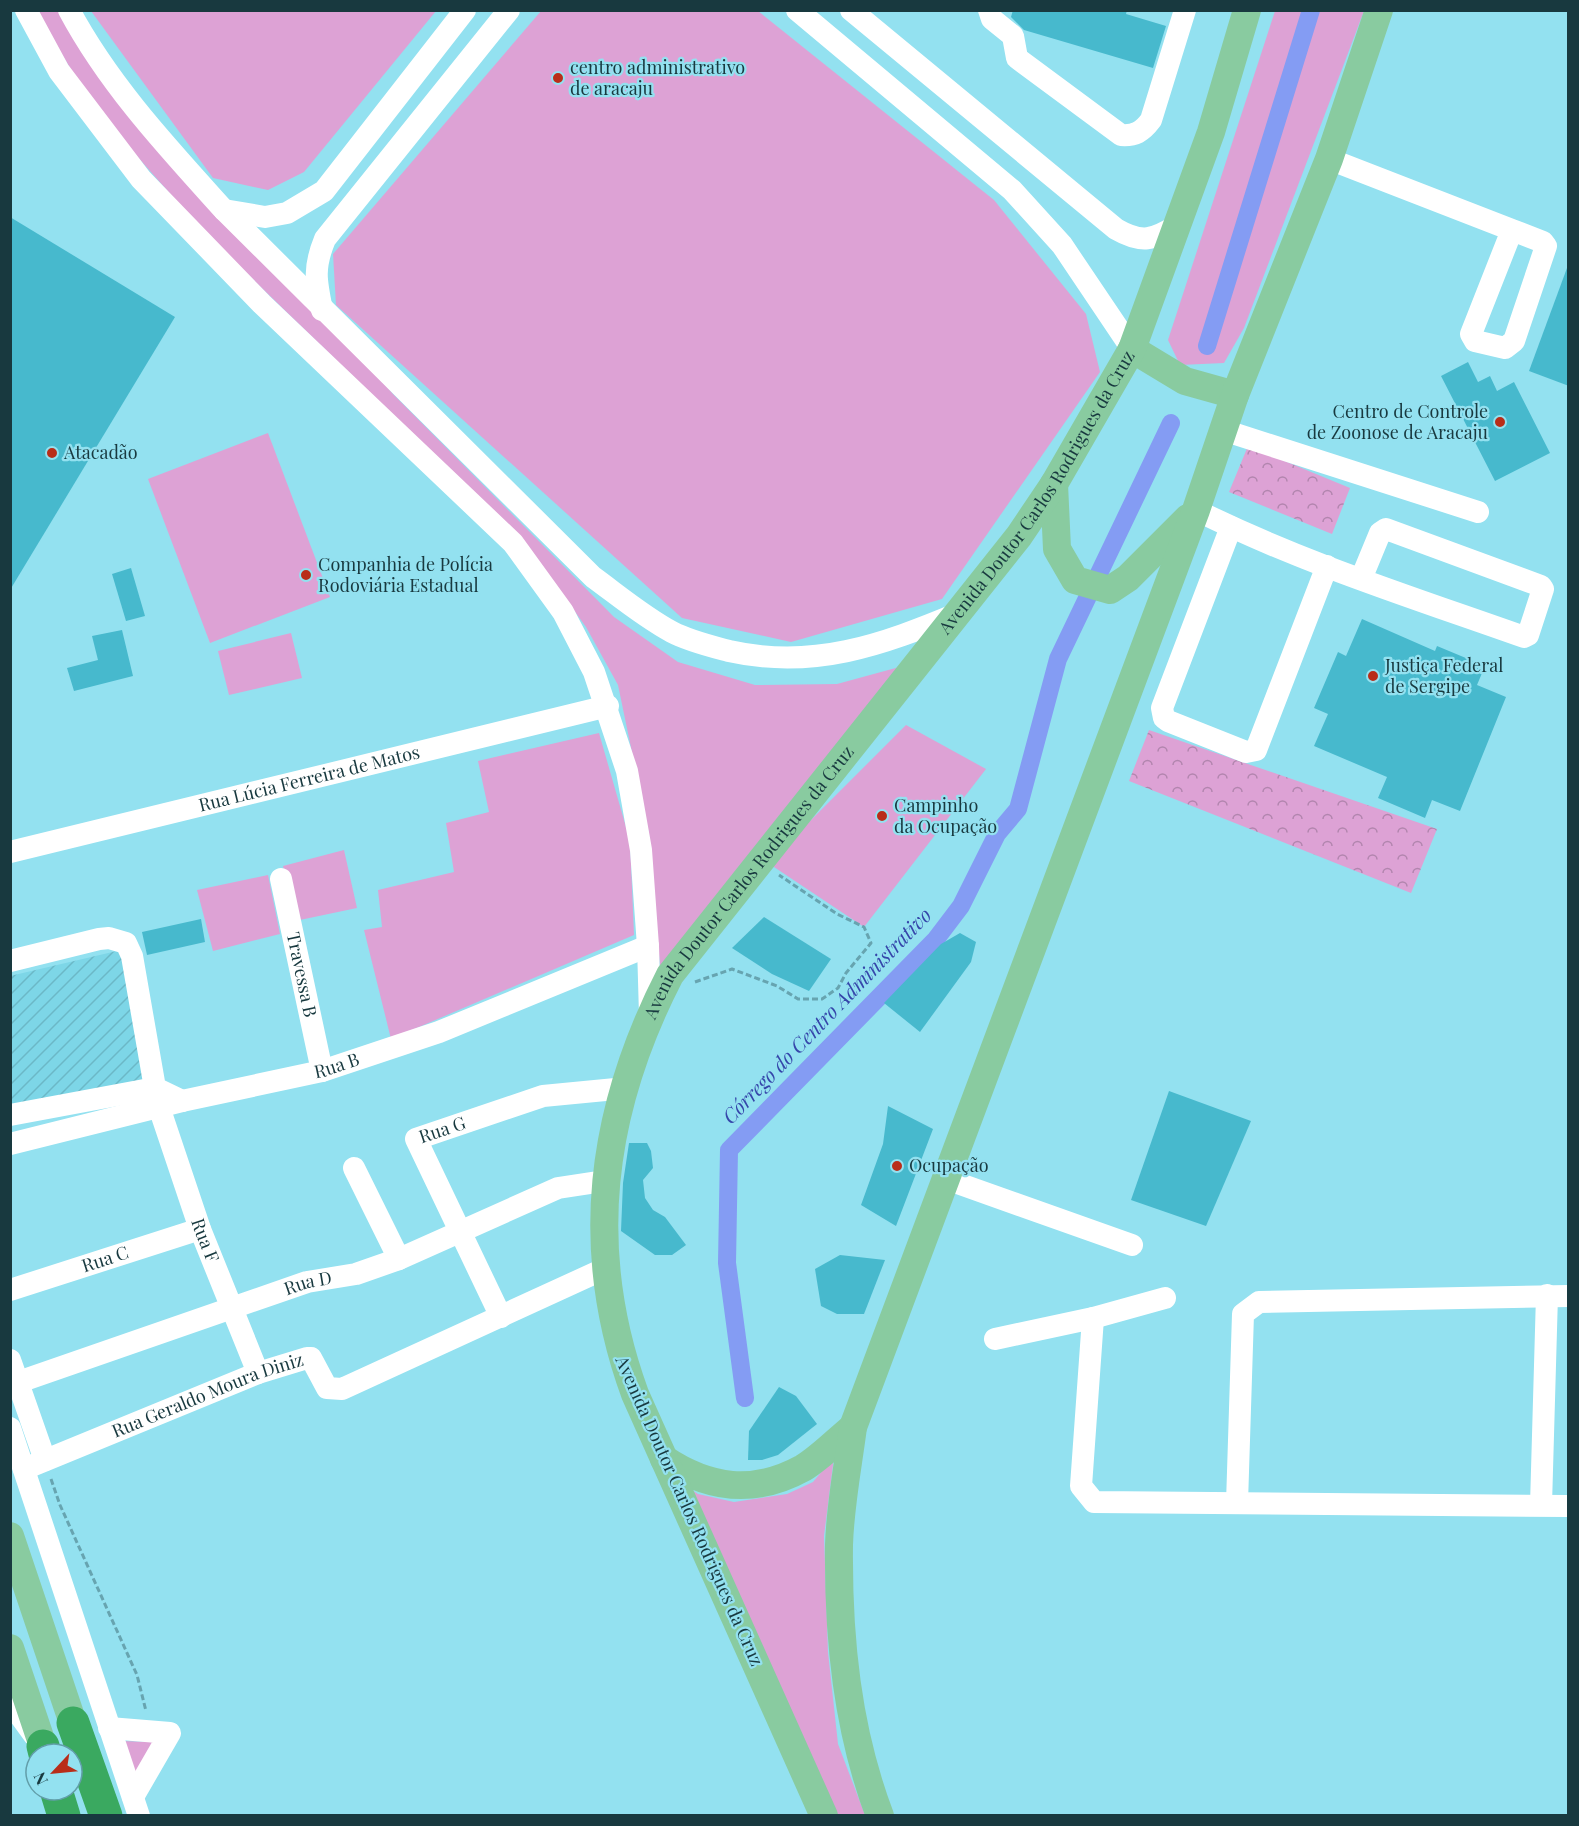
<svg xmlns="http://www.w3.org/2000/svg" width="1579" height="1826" viewBox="0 0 1579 1826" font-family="'Playfair Display',serif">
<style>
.industrial{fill:url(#industrial-furrows)}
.grass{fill:#dda2d5}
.forest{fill:url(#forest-crowns)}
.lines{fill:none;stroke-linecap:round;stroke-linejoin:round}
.canal{stroke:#849cf3;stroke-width:18}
.building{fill:#47b9cd}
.path{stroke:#67a4b0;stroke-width:3;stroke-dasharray:6 3;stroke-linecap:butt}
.minor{stroke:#fff;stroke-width:22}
.major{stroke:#89cba0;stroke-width:28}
.highway{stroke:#3aa960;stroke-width:33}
.poi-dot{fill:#b92d19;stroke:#93e1f0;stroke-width:2}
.labels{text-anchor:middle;stroke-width:4.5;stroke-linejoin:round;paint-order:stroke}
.poi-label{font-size:18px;fill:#18393f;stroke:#93e1f0;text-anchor:start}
.street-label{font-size:18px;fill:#18393f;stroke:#93e1f0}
.water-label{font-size:20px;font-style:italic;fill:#3546aa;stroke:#93e1f0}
</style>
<defs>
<pattern id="industrial-furrows" width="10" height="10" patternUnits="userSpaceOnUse" patternTransform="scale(1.5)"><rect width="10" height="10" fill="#7dd6e7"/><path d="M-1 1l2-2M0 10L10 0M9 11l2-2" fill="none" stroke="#6bb8c7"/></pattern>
<pattern id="forest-crowns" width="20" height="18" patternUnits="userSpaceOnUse" patternTransform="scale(1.5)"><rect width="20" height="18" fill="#dda2d5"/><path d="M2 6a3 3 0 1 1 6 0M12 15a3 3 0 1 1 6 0" fill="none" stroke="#b285ae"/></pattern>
</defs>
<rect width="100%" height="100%" fill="#93e1f0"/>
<!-- industrial -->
<path class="industrial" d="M121,950L149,1079L11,1108L10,976Z"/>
<!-- grass -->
<g class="grass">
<path d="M36,11H64L393,394L614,617L678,662L755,685L837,684L914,663L661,978L649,834L618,685L586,627L527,545L203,231L120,137L79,83Z"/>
<path d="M91,11H436L304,172L268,190L213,178Z"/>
<path d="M541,11H758L994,200L1086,314L1100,372L942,599L791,642L682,618L336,305L333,254Z"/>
<path d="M1275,11H1364L1244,328L1224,363L1180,365L1168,340Z"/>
<path d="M268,433L330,597L210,643L148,479Z"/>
<path d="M291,633L302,678L229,695L218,651Z"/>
<path d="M906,725L986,769L864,927L768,863Z"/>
<path d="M599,733L630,841L634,935L391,1039L364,930L382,927L378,890L454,872L446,823L489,812L478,761Z"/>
<path d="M344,850L357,908L295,921L283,866Z"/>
<path d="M268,875L280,934L213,951L197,890Z"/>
<path d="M834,1457L824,1536L828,1652L838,1744L865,1815H824L669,1475L698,1494L734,1502L787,1494L813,1482Z"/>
<path d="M120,1741L154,1742L133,1782Z"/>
</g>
<!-- forest -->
<g class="forest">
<path d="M1248,446L1350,488L1332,534L1229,492Z"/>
<path d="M1149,730L1437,829L1411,893L1129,781Z"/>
</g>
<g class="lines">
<!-- canal -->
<g class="canal">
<path d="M1207,346L1311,10"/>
<path d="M745,1398L727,1263L729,1150L936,939L961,906L997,834L1018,809L1058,659L1171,423"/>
</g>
</g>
<!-- building -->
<g class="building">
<path d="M1013,10H1127L1126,14L1166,26L1153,68L1024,30L1011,17Z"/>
<path d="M10,217L175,317L10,590Z"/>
<path d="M1567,268H1569V386L1529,371Z"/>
<path d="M1468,362L1478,382L1490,376L1497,391L1514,382L1550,453L1495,481L1441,376Z"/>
<path d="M131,568L145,616L126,621L112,574Z"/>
<path d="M1362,619L1435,651L1437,646L1485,666L1477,685L1506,697L1460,811L1432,800L1425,818L1378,798L1387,777L1314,746L1328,714L1314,708L1338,652L1346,656Z"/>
<path d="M122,630L133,676L74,691L67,668L98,660L92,636Z"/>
<path d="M764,917L831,959L809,991L772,974L732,948Z"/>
<path d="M201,919L205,942L147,955L142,932Z"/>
<path d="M960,933L976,942L971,962L920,1032L884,1003L941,944Z"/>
<path d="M1169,1091L1251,1121L1206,1226L1131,1200Z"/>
<path d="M888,1106L933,1129L896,1226L861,1205L883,1144Z"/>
<path d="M629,1143H647L651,1151L653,1168L643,1180L645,1198L653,1210L665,1217L686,1245L672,1255H655L621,1231L623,1183Z"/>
<path d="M840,1255L885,1260L864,1314H837L821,1306L815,1269Z"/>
<path d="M779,1387L796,1396L817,1424L778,1455L762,1460H748L749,1431Z"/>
</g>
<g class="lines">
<!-- path -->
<g class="path">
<path d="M695,982L732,969L777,986L798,999H822L838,988L846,973L871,943L864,927L837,914L779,875"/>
<path d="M51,1479L60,1505L137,1675L146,1711"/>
</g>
<!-- minor -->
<g class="minor">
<path d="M26,10L59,71L141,179L262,304L513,543L563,612L594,672L627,771L641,850L648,946L650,1015"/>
<path d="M69,10C109,85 168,148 224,210L593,577C619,596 644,617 672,632C689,641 710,646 729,651C813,670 882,645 959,613"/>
<path d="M797,10L1012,190L1062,245L1132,349"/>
<path d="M851,10L1116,229C1142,244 1153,240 1178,225"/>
<path d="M989,10L992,19L1013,36L1017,58L1121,135C1135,136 1142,132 1151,120L1185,10"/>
<path d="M1329,159L1512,230L1471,334L1475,341L1505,348L1514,341L1546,246L1543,242L1512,230"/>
<path d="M224,210L265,217L287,213L324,191L465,10"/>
<path d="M322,310C316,281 313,268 325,239L509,10"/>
<path d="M1223,430L1478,512"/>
<path d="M1196,510C1300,562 1414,598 1524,637L1528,635L1543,589L1541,586L1386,529L1380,533L1361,579"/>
<path d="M1231,527L1162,708L1164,718L1168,721L1246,752L1256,750L1327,566"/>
<path id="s1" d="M10,852L608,706"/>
<path id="s2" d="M281,879L322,1071"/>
<path d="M10,961L99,939L109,938L126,943L132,956L155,1088L182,1101"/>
<path id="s3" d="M159,1107L200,1229L258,1373"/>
<path d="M10,1115L155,1088"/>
<path id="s4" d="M10,1144L182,1101L322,1071L439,1032L648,946"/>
<path d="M354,1168L399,1259"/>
<path d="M946,1179L1132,1245"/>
<path id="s5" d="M10,1290L200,1229"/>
<path id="s6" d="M501,1317L416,1139L543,1096L626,1088"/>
<path d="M1093,1318L1081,1486L1094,1502L1568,1506"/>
<path d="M995,1339L1093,1318L1165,1298"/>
<path d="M10,1360L45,1460"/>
<path id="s7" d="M10,1385L307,1282L356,1274L399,1259L558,1188L604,1181"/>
<path d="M10,1428L139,1816"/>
<path id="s8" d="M24,1469L258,1373L307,1358H311L327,1388L342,1389L606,1268"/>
<path d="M1237,1503L1243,1314L1259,1302L1568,1296"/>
<path d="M1541,1505L1547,1295"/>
<path d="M10,1702L34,1735"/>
<path d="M109,1728L170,1733L133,1797"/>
</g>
<!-- major -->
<g class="major">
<path d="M1132,349L1185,381L1235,395"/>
<path d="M1054,484L1057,549L1075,580L1110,590L1128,578L1188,518"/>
<path d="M664,1459C709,1489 754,1495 803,1468C821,1457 837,1440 853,1427"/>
<path d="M10,1536L73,1723"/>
<path d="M10,1648L43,1746"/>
<path id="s9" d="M824,1816L635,1394C582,1249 600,1111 670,975L1019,536L1054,484L1132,349L1211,132L1247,10"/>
<path d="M880,1816C847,1729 838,1638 839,1545C840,1506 848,1466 853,1427L1196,510L1235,395L1329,159L1379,10"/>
</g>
<!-- highway -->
<g class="highway">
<path d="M73,1723L106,1816"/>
<path d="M43,1746L45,1754"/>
<path d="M56,1790L64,1816"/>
</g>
</g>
<!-- markers -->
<g class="poi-dot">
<circle cx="558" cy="78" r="6"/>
<circle cx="1500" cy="422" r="6"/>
<circle cx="52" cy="453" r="6"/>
<circle cx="306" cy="575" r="6"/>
<circle cx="1373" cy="676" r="6"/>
<circle cx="882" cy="816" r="6"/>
<circle cx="897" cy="1166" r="6"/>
</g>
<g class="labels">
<!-- poi labels -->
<g class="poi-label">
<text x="570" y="74">centro administrativo<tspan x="570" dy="21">de aracaju</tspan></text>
<text x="1488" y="418" text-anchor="end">Centro de Controle<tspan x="1488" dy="21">de Zoonose de Aracaju</tspan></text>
<text x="64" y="459">Atacadão</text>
<text x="318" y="571">Companhia de Polícia<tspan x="318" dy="21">Rodoviária Estadual</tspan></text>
<text x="1385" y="672">Justiça Federal<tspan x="1385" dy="21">de Sergipe</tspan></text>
<text x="894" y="812">Campinho<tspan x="894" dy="21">da Ocupação</tspan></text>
<text x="909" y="1172">Ocupação</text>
</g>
<!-- street labels -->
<g class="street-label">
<text dy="6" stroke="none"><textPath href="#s9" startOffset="1503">Avenida Doutor Carlos Rodrigues da Cruz</textPath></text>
<text dy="6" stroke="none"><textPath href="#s1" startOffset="308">Rua Lúcia Ferreira de Matos</textPath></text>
<text dy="6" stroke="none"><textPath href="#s9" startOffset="1017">Avenida Doutor Carlos Rodrigues da Cruz</textPath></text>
<text dy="6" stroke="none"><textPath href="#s2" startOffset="98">Travessa B</textPath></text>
<text dy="6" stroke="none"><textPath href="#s4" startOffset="336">Rua B</textPath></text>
<text dy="6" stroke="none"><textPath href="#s6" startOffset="225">Rua G</textPath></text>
<text dy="6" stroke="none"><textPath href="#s3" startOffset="141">Rua F</textPath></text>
<text dy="6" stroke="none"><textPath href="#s5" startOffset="100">Rua C</textPath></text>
<text dy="6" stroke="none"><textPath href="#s7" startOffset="315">Rua D</textPath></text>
<text dy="6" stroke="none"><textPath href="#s8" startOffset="198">Rua Geraldo Moura Diniz</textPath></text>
<text transform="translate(689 1511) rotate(66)" y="6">Avenida Doutor Carlos Rodrigues da Cruz</text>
</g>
<!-- water labels -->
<g class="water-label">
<text transform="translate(827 1016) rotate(-46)" y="7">Córrego do Centro Administrativo</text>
</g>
</g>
<!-- border -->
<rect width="1579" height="1826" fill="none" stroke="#18393f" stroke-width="24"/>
<!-- north arrow -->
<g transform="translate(54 1772) rotate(244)"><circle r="28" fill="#93e1f0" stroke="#629ea9" stroke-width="1.5"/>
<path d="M0-4.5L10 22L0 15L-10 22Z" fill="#b92d19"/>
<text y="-9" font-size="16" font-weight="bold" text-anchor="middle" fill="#18393f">N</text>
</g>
</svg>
